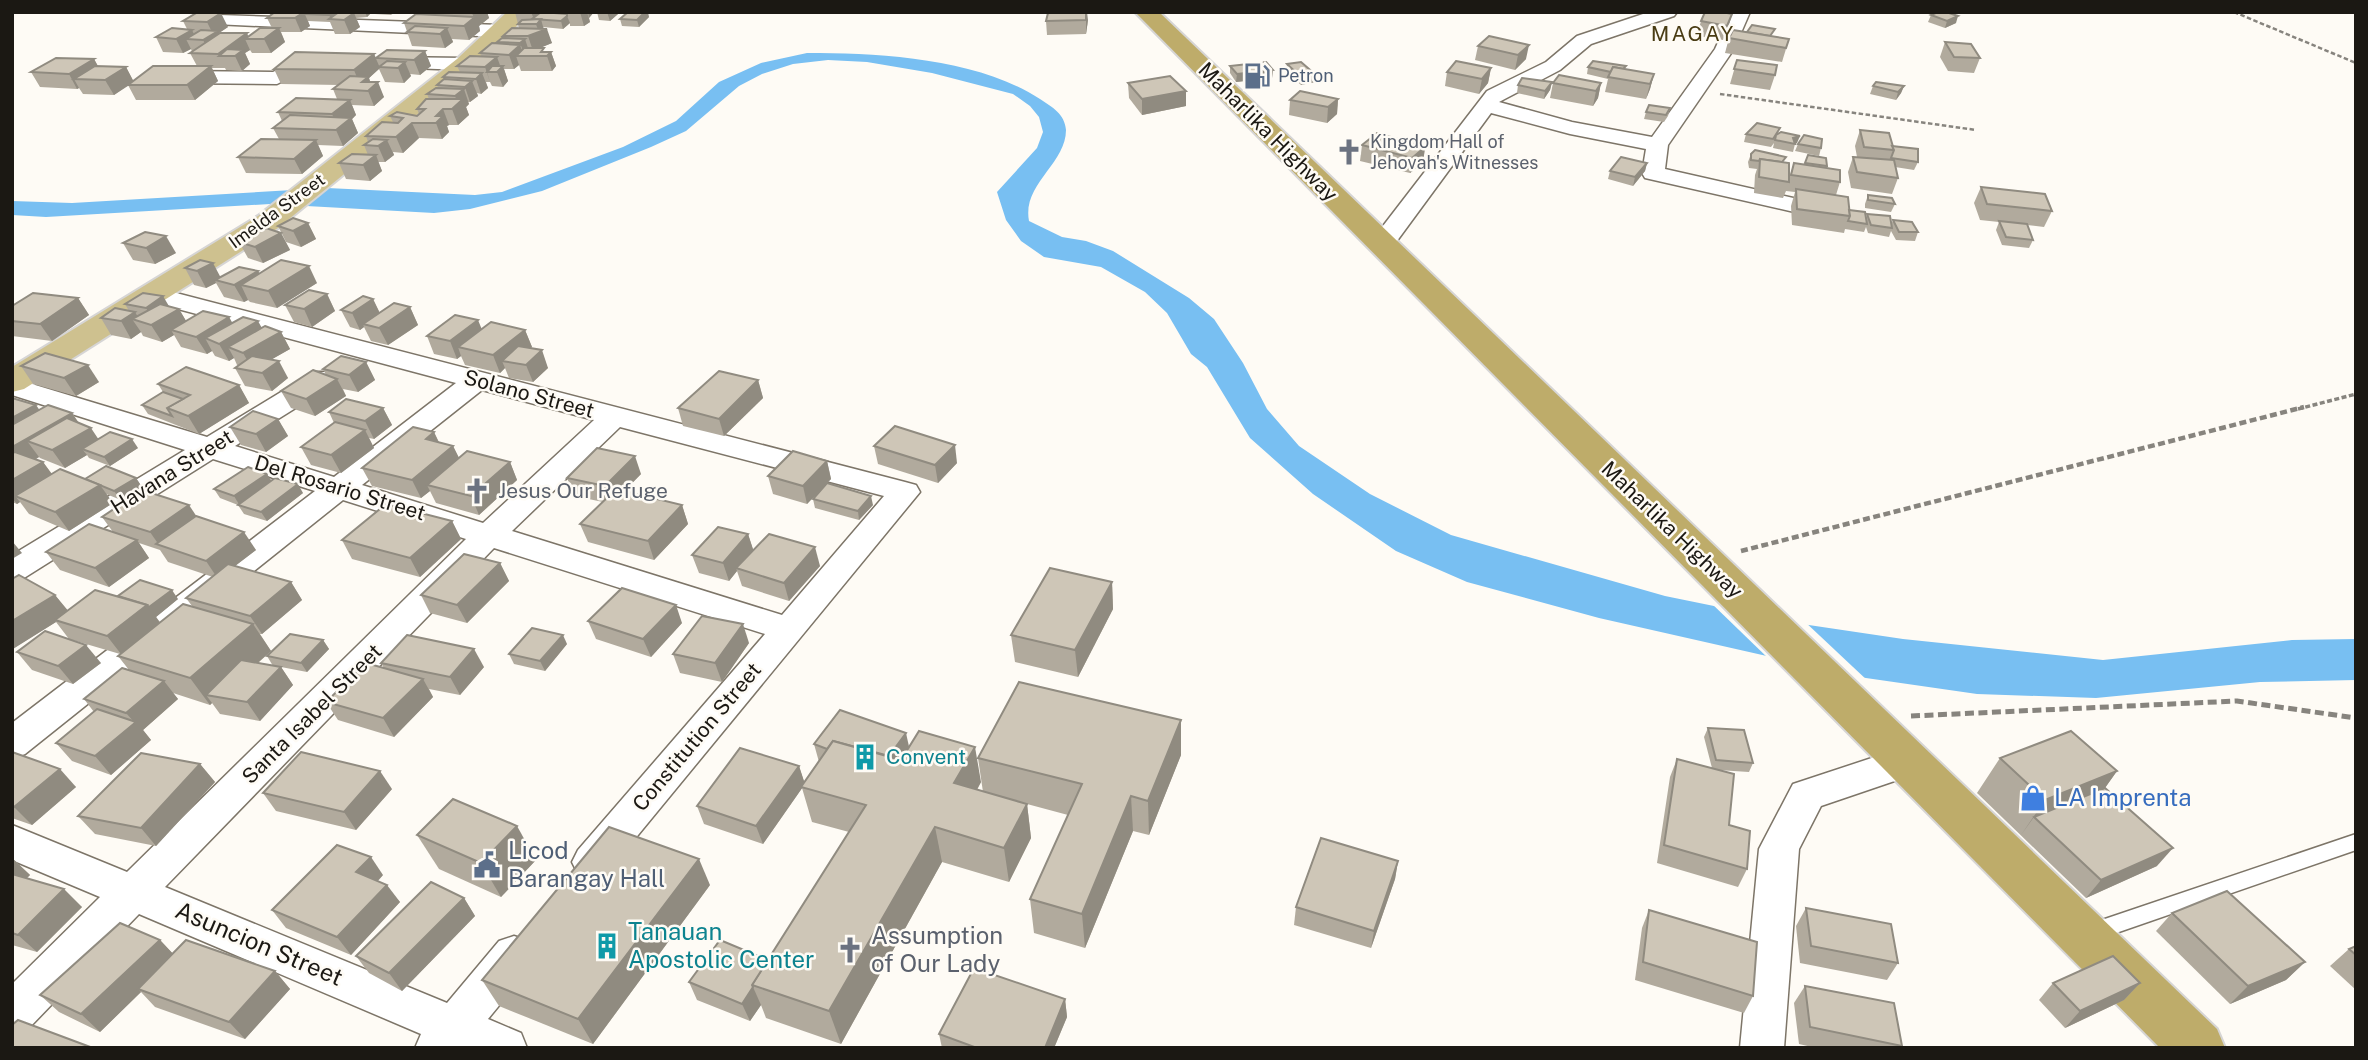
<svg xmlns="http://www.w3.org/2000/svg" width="2368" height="1060" viewBox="0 0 2368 1060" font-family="'Public Sans',sans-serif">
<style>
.water{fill:#78bff2}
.pier{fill:#fefbf5}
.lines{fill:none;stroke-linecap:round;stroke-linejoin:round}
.service-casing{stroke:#7d7568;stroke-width:3}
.minor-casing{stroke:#7d7568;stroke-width:3}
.primary-casing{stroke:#d6d5d5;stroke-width:4}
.trunk-casing{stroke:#d6d5d5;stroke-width:4}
.path-far3{stroke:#87847e;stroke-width:2.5;stroke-dasharray:4.5 2.5;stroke-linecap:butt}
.path-far2{stroke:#87847e;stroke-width:3.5;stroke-dasharray:5 2.5;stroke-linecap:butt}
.path-far1{stroke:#87847e;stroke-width:4.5;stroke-dasharray:7 3.5;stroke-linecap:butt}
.path{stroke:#87847e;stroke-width:5;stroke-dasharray:9 4.5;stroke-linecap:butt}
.service{fill:#fff;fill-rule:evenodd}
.minor{fill:#fff;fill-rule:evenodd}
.primary{fill:#cec18f;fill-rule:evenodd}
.trunk{fill:#beac6a;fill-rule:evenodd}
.wall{fill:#b1aa9d}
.shaded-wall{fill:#908b80}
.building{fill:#cec6b7;stroke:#908b80;stroke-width:2}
.labels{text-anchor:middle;stroke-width:5;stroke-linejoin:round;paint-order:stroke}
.far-service-label{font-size:18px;fill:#4e5e75;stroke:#fefbf5;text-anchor:start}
.far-worship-label{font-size:18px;fill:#5b616d;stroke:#fefbf5;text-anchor:start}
.far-street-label{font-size:18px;fill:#1b1813;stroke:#fefbf5}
.far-quarter-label{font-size:21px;letter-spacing:2px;fill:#493c14;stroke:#fefbf5}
.street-label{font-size:21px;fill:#1b1813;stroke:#fefbf5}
.worship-label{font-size:21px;fill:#5b616d;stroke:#fefbf5;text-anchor:start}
.culture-label{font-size:21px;fill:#0d838f;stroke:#fefbf5;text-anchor:start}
.near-shop-label{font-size:24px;fill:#366cbe;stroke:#fefbf5;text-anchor:start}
.near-service-label{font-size:24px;fill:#4e5e75;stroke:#fefbf5;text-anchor:start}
.near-culture-label{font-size:24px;fill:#0d838f;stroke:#fefbf5;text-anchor:start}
.near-worship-label{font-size:24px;fill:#5b616d;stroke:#fefbf5;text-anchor:start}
.near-street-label{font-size:24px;fill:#1b1813;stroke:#fefbf5}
</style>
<rect width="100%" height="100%" fill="#fefbf5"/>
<!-- water -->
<path class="water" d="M807,53C880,53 977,58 1040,99C1052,107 1065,114 1066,130C1066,164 1022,184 1029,221L1062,237L1086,241L1113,251L1189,298L1214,319L1243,363L1267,409L1299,446L1370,494L1451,535L1665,596L1802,624L1903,639L2103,660L2292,640L2356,639V680L2260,682L2096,698L1977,694L1859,677L1599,618L1467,582L1396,551L1313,494L1250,438L1207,367L1191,354L1167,313L1145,292L1101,267L1044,257L1021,241L1006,220L997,192L1037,148L1043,132L1039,117L1030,106L1013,94L932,73L867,62L828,60L793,64L762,74L739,86L686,131L651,147L542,191L470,209L434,213L270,204L46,217L12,215V201L72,203L327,188L475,195L502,192L623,147L676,121L719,82L761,63Z"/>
<!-- pier -->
<path class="pier" d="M1708,600L1803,620L1869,682L1770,660Z"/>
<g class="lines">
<!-- service casing -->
<g class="service-casing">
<path id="service" d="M2356,834V850L2090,942L2083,940L2080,933L2083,926L2090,924Z"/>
</g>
<!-- minor casing -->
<g class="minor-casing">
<g id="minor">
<path d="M1649,12H1677L1674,16L1591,44L1560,70L1499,102L1572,122L1652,137L1715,49L1732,12H1750L1734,49L1668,145L1665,169L1811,202L1815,207L1811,212L1803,214L1645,178L1642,173L1646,149L1570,134L1491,113L1391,249H1373L1370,244L1373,239L1487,91L1546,62L1577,36Z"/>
<path d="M220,15L500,25L509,31L500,37L214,24L211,20Z"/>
<path d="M303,57L323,59L326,63L323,67L307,69L277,84L172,83L162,77L172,71L273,72Z"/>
<path d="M389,57L465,58L475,64L465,70L382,67L379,63Z"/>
<path d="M153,287L905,482L916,485L920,492L606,874L592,879L578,874L572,862L578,850L765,634L494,548L165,887L447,1003L499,941L514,936L529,941L535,955L529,969L488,1019L521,1033L527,1048H415L421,1034L139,914L28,1029L12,1035V984L100,897L12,860V825L127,872L466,539L343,500L25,754L12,759V723L315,491L213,459L24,578L12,581V555L185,450L12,395V378L207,437L314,372H334L338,378L334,384L235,446L334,477L456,383L144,300L140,295L144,290ZM482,390L594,420L483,523L362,485ZM620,427L884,496L782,615L512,531Z"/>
<path d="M1908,746L1921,750L1927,761L1921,772L1821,806L1799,849L1784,1048H1740L1759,849L1793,784Z"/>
</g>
</g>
<!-- primary casing -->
<g class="primary-casing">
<path id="primary" d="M507,12H531L473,69L278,228L24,389L12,392V367L258,216L457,59Z"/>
</g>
<!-- trunk casing -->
<g class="trunk-casing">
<path id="trunk" d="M1135,12H1159L2217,1029L2225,1048H2160Z"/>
</g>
<!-- path-far3 -->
<g class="path-far3">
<path d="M2234,12L2356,63"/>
<path d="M1720,94L1976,130"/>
</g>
<!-- path-far2 -->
<path class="path-far2" d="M2298,409L2356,394"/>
<!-- path-far1 -->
<path class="path-far1" d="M1741,551L2304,407"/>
<!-- path -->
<path class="path" d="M1911,716L2237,701L2356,718"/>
<!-- service -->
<use href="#service" class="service"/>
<!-- minor -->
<use href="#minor" class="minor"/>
<!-- primary -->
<use href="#primary" class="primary"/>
<!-- trunk -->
<use href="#trunk" class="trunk"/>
</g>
<!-- wall -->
<g class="wall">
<path d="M198,12L228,27L219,33H247L248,36L272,28L267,18L275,12L337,14L372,12L367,17L356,18L360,27L350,34H335L330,22L308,21L310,26L301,32H281L285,42L271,53H252L250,50L245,53L250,64L242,71L226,70L225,68H212L218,81L195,100H136L128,85L114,95L83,94L79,88L77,89L40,87L31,72L94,59L98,66L126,67L133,81L197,66L190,53L192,52L191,49L183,53L163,52L156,37L187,29L183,21Z"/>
<path d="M374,12H395L391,15L375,14Z"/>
<path d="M432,12H487L489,18L479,26L480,31L469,40L452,39L453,42L445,48L412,46L404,23L433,15Z"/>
<path d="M515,12H594L589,18L590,22L584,26H570V23L563,29L543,27L552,43L539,48L545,52H551L556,66L552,71H521L519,65L514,69H504L508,81L503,87L492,86L490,82H486L488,88L481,94L477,93L478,96L470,102H468L469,104L466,107L469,115L458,125H449L447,126L449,132L442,139L419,138L403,153L393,152L394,155L385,162H378L382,171L370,181L346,179L339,163L368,155L364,145L368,142L366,136L393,122L390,116H417L419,114L417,109L429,99L427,94L438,88L437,85L444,80L443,77L460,72L457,66L481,56L480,53L498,44L497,42L504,38L503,36L519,28Z"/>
<path d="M597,12H617L618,14L610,21L599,20Z"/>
<path d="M1336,12H1364V13Z"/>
<path d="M1722,12L1728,28L1723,40L1697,36L1701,21Z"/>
<path d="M1931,15L1956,23L1945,28L1928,22Z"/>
<path d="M649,17L639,27L622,26L620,19Z"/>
<path d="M1088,20L1086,34L1047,35L1046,21Z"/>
<path d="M1489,36L1526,59L1515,70L1475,60L1478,46Z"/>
<path d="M1772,37L1789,39L1782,62L1725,53L1729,38Z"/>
<path d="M1945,42L1980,58L1974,73L1948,71L1940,57Z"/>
<path d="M425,51L431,66L420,75L410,74L411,76L404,83L385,82L379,69L369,78L370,82L384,97L374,106L352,105L356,115L352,119L358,133L343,146L318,145L323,156L302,174L246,173L238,157L279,139L273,128L282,121L278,112L337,99L333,89L339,85L281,84L274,69L374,54L376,58Z"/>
<path d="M1737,60L1775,75L1770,90L1730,84Z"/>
<path d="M1287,64L1315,82L1301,85L1286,72Z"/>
<path d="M1230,66L1273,70L1272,78L1236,82L1230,73Z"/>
<path d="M1626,66L1625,69L1654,74L1650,89L1646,99L1605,92L1608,79L1587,74L1588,67Z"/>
<path d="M1491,68L1488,83L1479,94L1445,86L1447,72Z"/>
<path d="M1552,82L1550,90L1544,99L1517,93L1518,85Z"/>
<path d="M1128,83L1186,91V106L1142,115L1129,98Z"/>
<path d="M1553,83H1601L1598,98L1593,106L1550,98Z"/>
<path d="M1873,86H1904L1901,93L1896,100L1870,94Z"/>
<path d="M1338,99L1337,114L1327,123L1289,115L1290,100Z"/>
<path d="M1670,108L1668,116L1664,122L1644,119L1646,112Z"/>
<path d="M1860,130L1892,146L1918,162L1914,170L1895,167L1898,178L1892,194L1851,188L1848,172L1853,157H1857L1855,146Z"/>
<path d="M1779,133L1797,143L1795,144L1793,152L1773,148L1774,143L1771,147L1744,142L1746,134Z"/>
<path d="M1798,144L1821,148L1819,156L1795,151Z"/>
<path d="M1362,145L1425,147L1423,163L1410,173L1360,161Z"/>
<path d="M1751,154L1784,162L1789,178L1794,163L1804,165L1808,155L1827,166L1826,168L1840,182L1836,195L1849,210L1866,218L1867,214L1891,225L1893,220L1918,232L1915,241L1896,240L1891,231L1889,237L1868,233L1866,227L1864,232L1845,229L1844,233L1792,225L1791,206L1795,192L1786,191L1783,198L1754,193L1755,175L1757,169L1749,168L1748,162Z"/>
<path d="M1647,163L1645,171L1633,186L1608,179L1610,171Z"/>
<path d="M1981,187L2052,211L2044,227L2027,225L2033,240L2029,248L2002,245L1996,230L1999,222L1980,220L1974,203Z"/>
<path d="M1868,195L1895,204L1891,212L1865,208V204Z"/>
<path d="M308,223L316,239L301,247L286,242L278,226Z"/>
<path d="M281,233L290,250L263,263L248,258L239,242Z"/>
<path d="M123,243L176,253L155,264L133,260Z"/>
<path d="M185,268L221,277L258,271L260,274L317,283L277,308L250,302L248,300L244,302L224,297L216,283L206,288L194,285Z"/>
<path d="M327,294L335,311L312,327L294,322L285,305Z"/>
<path d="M78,298L89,315L52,341L12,336V306Z"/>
<path d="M373,299L380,313L410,307L418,325L388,345L371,341L364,327L360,330L350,327L341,310Z"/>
<path d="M125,304L169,306L179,309L186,321L229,317L232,323L281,332L290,349L272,359L288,378L272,391L245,386L235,368L240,365H237L234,358L229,361L215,356L212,351L207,354L181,347L174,335L162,342L143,336L141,332L131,339L111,335L101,318L129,311Z"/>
<path d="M481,329L525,330L532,347L530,348L548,368L533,382L509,378L505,368L500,373L465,365L461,356L457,359L434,354L427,336Z"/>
<path d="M366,362L375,380L358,392L343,389L346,396L315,416L291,408L281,391L326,375L323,369Z"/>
<path d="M21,366L99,382L76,396L33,384Z"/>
<path d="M758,380L763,398L724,436L683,426L678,408Z"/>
<path d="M158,384L239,385L249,403L199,434L148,414L142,405L163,392Z"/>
<path d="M12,398L39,410L72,413L79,423L98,439L138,448L110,466L89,458L87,455L65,468L40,458L39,457L36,459L43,462L52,474L86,479L136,478L142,487L121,500L106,494L113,503L69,531L29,514L20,502L17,504L12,502Z"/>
<path d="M383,408L392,425L374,439L369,438L374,448L341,473L311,465L301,447L334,423L329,412Z"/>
<path d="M278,419L288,436L266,452L241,445L230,427Z"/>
<path d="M434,432L439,442L453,446L459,458L510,462L517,480L479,515L436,503L430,491L421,498L372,486L362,468Z"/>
<path d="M874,446L957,463L938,483L878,464Z"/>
<path d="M827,461L831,479L827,483L873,505L859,520L815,508L813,499L826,484L807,504L773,494L768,476Z"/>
<path d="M641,474L624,491L682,505L688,524L654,560L588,542L580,524L603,502L574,496L567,478Z"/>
<path d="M271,480L303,493L267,521L244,514L238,505L220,498L214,489Z"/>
<path d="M197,516L256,550L235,566L291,582L302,600L262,634H260L271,651L258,663L273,666L267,656L323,640L329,649L307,672L281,667L293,685L260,721L220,714L212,703L210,705L173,693L178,699L143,730L151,740L111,775L72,761L56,743L94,712L84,699L129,670L118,656L120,654L69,639L56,622L12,649V579L55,595L67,611L118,596L178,599L156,617L160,622L192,606L186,598L213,577L168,562L160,550L139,543L149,558L109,587L60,570L46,552L113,532L102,517Z"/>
<path d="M452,521L461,539L420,577L352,559L342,540Z"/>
<path d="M748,534L753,550L820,566L789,601L742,586L737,571L729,581L699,573L692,555Z"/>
<path d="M500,563L509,581L467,623L430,613L421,595Z"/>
<path d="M1112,582L1113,609L1078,677L1015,662L1011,635Z"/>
<path d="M588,621L682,623L651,657L596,639Z"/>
<path d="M749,643L722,682L680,673L673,654Z"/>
<path d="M567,644L545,671L514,664L509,654Z"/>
<path d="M17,652L101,663L73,684L32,670Z"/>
<path d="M381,663L484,667L460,695L429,689L433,697L394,737L338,720L326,702L384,668Z"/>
<path d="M1181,720V755L1149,835L1133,831L1085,948L1034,933L1030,899L1068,815L1027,804L1031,838L1009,882L942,862L841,1044L766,1018L761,1005L750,1021L697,1000L689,982L768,960L849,832L812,822L802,788L763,844L704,824L697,806L799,766L804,782L819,762L814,744L909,747L981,782L977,790L983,792L978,758Z"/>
<path d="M1708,728L1753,763L1749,772L1718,770L1729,825L1747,869L1738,887L1657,863L1670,777L1677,759L1712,768L1704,737Z"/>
<path d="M12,752L76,787L32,825L12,818Z"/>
<path d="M2000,758L2117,771L2105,788L2157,866L2086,898L1977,793Z"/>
<path d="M200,764L215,782L156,846L95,834L78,816Z"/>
<path d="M392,789L356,830L276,811L263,793Z"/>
<path d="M417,835L536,860L501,897L439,869Z"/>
<path d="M12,858L30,875L27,878L82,907L37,952L12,945Z"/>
<path d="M1398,861L1395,879L1371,948L1294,925L1296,907Z"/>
<path d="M383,875L378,881L400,902L351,955L286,928L272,910Z"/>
<path d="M710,885L593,1044L499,1006L482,980Z"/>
<path d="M464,898L475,916L402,991L369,973L356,956Z"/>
<path d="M1806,908L1898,963L1887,980L1800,963L1796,926Z"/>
<path d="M1649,910L1753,996L1744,1013L1635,980L1642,928Z"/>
<path d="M2172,913L2305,962L2286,980L2230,1004L2156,931Z"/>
<path d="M160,940L173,954L275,971L290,989L245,1039L155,1007L141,992L100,1032L59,1012L40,995Z"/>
<path d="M2356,946V990L2330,966L2349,949Z"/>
<path d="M2053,983H2140L2124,1000L2065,1028L2039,1000Z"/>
<path d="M1805,986L1902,1046L1901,1048H1816L1799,1044L1794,1003Z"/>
<path d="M1065,999L1067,1017L1054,1048H942L939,1034Z"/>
</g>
<!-- shaded-wall -->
<g class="shaded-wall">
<path d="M304,12L310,26L301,32L295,18Z"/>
<path d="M333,12H336L338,17L331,19L329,15Z"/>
<path d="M365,12H372L367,17Z"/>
<path d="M473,12H487L489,18L479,26L480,31L469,40L464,26L474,18L472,13Z"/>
<path d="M531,12H539L544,30L547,29L552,43L533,51L528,36L539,32Z"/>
<path d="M580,12H587L590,22L584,26Z"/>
<path d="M588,12H594L589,18Z"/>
<path d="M607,12H617L618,14L610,21Z"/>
<path d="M645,12H648L649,17L639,27L637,20Z"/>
<path d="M1086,12H1087L1088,20L1086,34Z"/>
<path d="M221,13L228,27L219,33L225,45L211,54L203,40L213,34L207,22Z"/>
<path d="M354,13L360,27L350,34L344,20Z"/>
<path d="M1732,14L1728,28L1723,40L1727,26Z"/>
<path d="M567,16L570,23L563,29L561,21Z"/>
<path d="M1958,16L1956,23L1945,28L1947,21Z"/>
<path d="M279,28L285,42L271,53L264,39Z"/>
<path d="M447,28L453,42L445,48L440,34Z"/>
<path d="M192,30L197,40L186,39L191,49L183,53L176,39Z"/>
<path d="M247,33L249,39H245L250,50L245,53L250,64L242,71L235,56H219L225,68L218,54Z"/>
<path d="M525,39L530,54L525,56L520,43Z"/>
<path d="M520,45L524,56H516L519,65L514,69L509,55Z"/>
<path d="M1529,45L1526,59L1515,70L1518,55Z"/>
<path d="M425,51L431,66L420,75L414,60Z"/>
<path d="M551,52L556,66L552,71L547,56Z"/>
<path d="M374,54L380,68L369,78L372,87L378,82L384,97L374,106L368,91L360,85L354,70Z"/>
<path d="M497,57L501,68L503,66L508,81L503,87L497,72H487L490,82L485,67Z"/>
<path d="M94,59L102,74L74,79L79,88L77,89L69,74Z"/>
<path d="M405,62L411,76L404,83L398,68Z"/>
<path d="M211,66L218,81L195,100L187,85Z"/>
<path d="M126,67L134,82L114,95L105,80Z"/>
<path d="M1491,68L1488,83L1479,94L1482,79Z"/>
<path d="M1273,70L1272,78L1236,82L1237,74Z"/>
<path d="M482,73L488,88L481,94L476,79Z"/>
<path d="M1654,74L1650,89L1646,99L1650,84Z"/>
<path d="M1316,75L1315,82L1301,85V77Z"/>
<path d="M472,81L478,96L470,102L465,87Z"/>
<path d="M1552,82L1550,90L1544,99L1545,91Z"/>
<path d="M1601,83L1598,98L1593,106L1596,91Z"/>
<path d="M1904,86L1901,93L1896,100L1898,92Z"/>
<path d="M464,89L469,104L466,107L469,115L458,125L452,109L458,104L455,96Z"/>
<path d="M1186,91V106L1142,115V99Z"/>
<path d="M1338,99L1337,114L1327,123L1328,107Z"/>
<path d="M350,100L356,115L352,119L358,133L343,146L336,130L338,128L332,114Z"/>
<path d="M443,109L449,125L447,126L449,132L442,139L436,123V116Z"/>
<path d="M412,123L419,138L403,153L396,137Z"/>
<path d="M1800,136L1797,143L1795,144L1793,138Z"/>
<path d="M316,140L323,156L302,174L294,159Z"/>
<path d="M387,140L394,155L385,162L378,146Z"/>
<path d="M1425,147L1423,163L1410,173L1412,158Z"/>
<path d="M376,155L382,171L370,181L363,165Z"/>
<path d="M1647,163L1645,171L1633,186L1635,177Z"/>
<path d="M308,223L316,239L301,247L293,231Z"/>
<path d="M281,233L290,250L263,263L255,247Z"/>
<path d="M166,236L176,253L155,264L146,248Z"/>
<path d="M213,263L222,280H215L216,283L206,288L197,271Z"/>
<path d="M309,266L317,283L277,308L268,291Z"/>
<path d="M258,271L267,288L241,285L248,300L244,302L234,285Z"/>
<path d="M327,294L335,311L312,327L304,309Z"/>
<path d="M163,296L173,313L179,309L189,326L171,330L174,335L162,342L151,325L155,323L146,308Z"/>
<path d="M78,298L89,315L52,341L40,324Z"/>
<path d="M373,299L381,316L363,324L364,327L360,330L352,313Z"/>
<path d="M410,307L418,325L388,345L379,328Z"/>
<path d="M135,312L141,322L132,319L141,332L131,339L121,321Z"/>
<path d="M229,317L238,333L258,321L268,339L281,332L290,349L253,370L243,353L228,347L234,358L229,361L219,344L205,338L212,351L207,354L196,337Z"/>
<path d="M478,320L485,337L458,347L461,356L457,359L450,341Z"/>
<path d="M525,330L532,347L512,363L502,361L505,368L500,373L493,355Z"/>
<path d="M542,350L548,368L533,382L526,365Z"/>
<path d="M279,361L288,378L272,391L262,373Z"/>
<path d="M366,362L375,380L358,392L349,375Z"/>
<path d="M88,365L99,382L76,396L64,378Z"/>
<path d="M337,379L346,396L315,416L306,399Z"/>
<path d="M758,380L763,398L724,436L719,419Z"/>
<path d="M239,385L249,403L199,434L188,416Z"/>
<path d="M36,405L48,422L12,444V418Z"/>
<path d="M383,408L392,425L374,439L365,421Z"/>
<path d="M72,413L84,431L27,441L39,457L15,471L12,468V447Z"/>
<path d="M278,419L288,436L266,452L256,434Z"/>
<path d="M91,428L103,446L82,449L87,455L65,468L52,450Z"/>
<path d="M365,430L374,448L341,473L331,455Z"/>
<path d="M434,432L442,450L426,439Z"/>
<path d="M132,439L138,448L110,466L104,457Z"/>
<path d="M955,445L957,463L938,483L935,465Z"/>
<path d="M453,446L462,464L427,485L430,491L421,498L412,480Z"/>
<path d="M635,456L641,474L612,504L605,486Z"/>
<path d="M827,461L831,479L807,504L803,486Z"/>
<path d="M43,462L56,480L15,496L20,502L17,504L12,498V480Z"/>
<path d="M510,462L517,480L479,515L471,496Z"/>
<path d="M267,474L273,483L240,506L234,496Z"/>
<path d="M136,478L142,487L121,500L114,491Z"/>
<path d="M298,484L303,493L267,521L261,512Z"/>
<path d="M100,485L113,503L69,531L55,512Z"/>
<path d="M871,496L873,505L859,520L858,511Z"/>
<path d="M189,505L201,523L159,545L150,532Z"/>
<path d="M682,505L688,524L654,560L648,541Z"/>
<path d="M452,521L461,539L420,577L410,558Z"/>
<path d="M244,532L256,550L218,579L206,561Z"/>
<path d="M748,534L754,552L736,568L737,571L729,581L723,563Z"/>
<path d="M137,540L149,558L109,587L95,568Z"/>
<path d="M12,541L22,553L12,559Z"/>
<path d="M815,547L820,566L789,601L784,583Z"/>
<path d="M500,563L509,581L467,623L457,605Z"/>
<path d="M291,582L302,600L262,634L250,616Z"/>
<path d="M1112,582L1113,609L1078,677L1075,650Z"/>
<path d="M172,590L178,599L156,617L160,623L121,654L107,636L147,605Z"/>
<path d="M55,595L70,613L55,620L56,622L13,649L12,621Z"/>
<path d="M676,605L682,623L651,657L643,639Z"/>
<path d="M253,624L271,651L219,697L206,695L212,703L210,705L190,678Z"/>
<path d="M743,624L749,643L722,682L715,663Z"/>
<path d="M563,635L567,644L545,671L540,661Z"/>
<path d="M323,640L329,649L307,672L301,663Z"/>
<path d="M86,645L101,663L73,684L58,666Z"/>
<path d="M474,649L484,667L460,695L450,677Z"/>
<path d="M281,667L293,685L260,721L247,702Z"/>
<path d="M423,679L433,697L394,737L383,718Z"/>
<path d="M164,681L178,699L143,730L151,740L111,775L95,756L135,723L126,713Z"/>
<path d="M1181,720V755L1149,835L1148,801Z"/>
<path d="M906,733L910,751L886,786L881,767Z"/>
<path d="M975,747L981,782L961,818L954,783Z"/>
<path d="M200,764L215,782L156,846L141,828Z"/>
<path d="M799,766L805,784L763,844L756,826Z"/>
<path d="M60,769L76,787L32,825L14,807Z"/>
<path d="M380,771L392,789L356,830L344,812Z"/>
<path d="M2117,771L2092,806L2034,817L2021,835L2045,800Z"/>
<path d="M1131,796L1133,831L1085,948L1082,914Z"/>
<path d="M1027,804L1031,838L1009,882L1004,848Z"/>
<path d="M517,826L536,860L501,897L481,863Z"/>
<path d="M935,827L942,862L841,1044L829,1011Z"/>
<path d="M2173,848L2157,866L2086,898L2101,880Z"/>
<path d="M371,857L383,875L369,890L356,872Z"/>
<path d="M12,858L30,875L12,892Z"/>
<path d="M699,859L710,885L593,1044L578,1019Z"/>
<path d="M1398,861L1395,879L1371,948L1374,931Z"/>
<path d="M387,885L400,902L351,955L337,937Z"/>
<path d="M64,889L82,907L37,952L18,935Z"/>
<path d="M464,898L475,916L402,991L389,973Z"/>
<path d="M160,940L177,958L138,989L141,992L100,1032L81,1014Z"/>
<path d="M2305,962L2286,980L2230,1004L2248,986Z"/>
<path d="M275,971L290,989L245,1039L229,1022Z"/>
<path d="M2140,983L2124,1000L2065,1028L2080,1011Z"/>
<path d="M753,987L761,1005L750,1021L742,1004Z"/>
<path d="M1065,999L1067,1017L1054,1048H1045Z"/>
</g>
<!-- building -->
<g class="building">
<path d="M198,12L221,13L207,22L183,21Z"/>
<path d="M275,12H304L295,18H267Z"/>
<path d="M304,12H333L329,15L305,14Z"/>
<path d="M339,12L354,13L344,20L329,19Z"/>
<path d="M541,12L567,14V16L561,21L532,19Z"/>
<path d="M628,12H645L637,20L620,19Z"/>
<path d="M1057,12H1086V20L1046,21L1048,13Z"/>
<path d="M1705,12H1722L1732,14L1727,26L1701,21Z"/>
<path d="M1938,12H1946L1958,16L1947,21L1931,15Z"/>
<path d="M416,14L475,17L464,26L404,23Z"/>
<path d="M541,19L537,24H518L522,20Z"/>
<path d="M1752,25L1775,29L1770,36L1747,32Z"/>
<path d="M415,26L447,28L440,34L407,32Z"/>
<path d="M172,28L192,30L176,39L156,37Z"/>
<path d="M260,28H279L264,39H245Z"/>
<path d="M512,28L547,29L528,36H503Z"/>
<path d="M201,30L218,31L203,40L186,39Z"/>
<path d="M1733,30L1789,39L1786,48L1729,38Z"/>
<path d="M220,33H247L218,54L190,53Z"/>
<path d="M1489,36L1529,45L1518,55L1478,46Z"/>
<path d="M502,38L525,39L520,43L497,42Z"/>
<path d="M1945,42L1971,44L1980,58L1954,57Z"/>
<path d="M492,43L520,45L509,55L480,53Z"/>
<path d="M524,48H544L541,52H551L547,56H516Z"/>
<path d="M227,49L243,50L235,56H219Z"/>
<path d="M387,50L425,51L414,60L376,58Z"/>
<path d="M295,52L374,54L354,70L274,69Z"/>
<path d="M470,56L497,57L485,67L457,66Z"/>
<path d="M56,58L94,59L69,74L31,72Z"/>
<path d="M1737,60L1777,65L1775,75L1734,69Z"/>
<path d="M387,61L405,62L398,68L379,67Z"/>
<path d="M1456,61L1491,68L1482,79L1447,72Z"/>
<path d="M1593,61L1626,66L1623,69L1613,67L1611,72L1588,67Z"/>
<path d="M1266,62L1273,70L1237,74L1230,66Z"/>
<path d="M1301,62L1316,75L1301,77L1287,64Z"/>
<path d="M95,66L126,67L105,80L74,79Z"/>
<path d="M153,66H211L187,85H128Z"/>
<path d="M492,66H503L497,72H487Z"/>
<path d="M1613,67L1654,74L1650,84L1608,77Z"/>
<path d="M449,72L482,73L476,79L443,77Z"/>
<path d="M1559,75L1601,83L1596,91L1553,83Z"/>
<path d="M350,76L368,77L362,82H378L368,91L333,89Z"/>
<path d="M1170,76L1186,91L1142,99L1128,83Z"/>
<path d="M1522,78L1552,82L1545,91L1518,85Z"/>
<path d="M444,79L472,81L465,87L437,85Z"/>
<path d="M1876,82L1904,86L1898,92L1873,86Z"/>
<path d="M436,88L464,89L455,96L427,94Z"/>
<path d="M1300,91L1338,99L1328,107L1290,100Z"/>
<path d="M296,98L350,100L332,114L278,112Z"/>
<path d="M426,99H463L452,109H443L436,116H443L436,123H412L396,137L366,136L382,122L398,123L403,118L390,116L397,112L417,116L425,109H417Z"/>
<path d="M1649,105L1670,108L1666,115L1646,112Z"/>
<path d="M290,115L351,118L336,130L273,128Z"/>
<path d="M1757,123L1780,128L1773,139L1746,134Z"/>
<path d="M1860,130L1889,133L1894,150L1864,147Z"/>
<path d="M1781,132L1800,136L1793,138L1795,144L1775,140L1776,135Z"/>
<path d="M1377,133L1425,147L1412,158L1362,145Z"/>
<path d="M1804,135L1822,139L1821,148L1798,144Z"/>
<path d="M261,139L316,140L294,159L238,157Z"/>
<path d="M373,139L387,140L378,146L364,145Z"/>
<path d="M1892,146L1918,149V162L1891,158L1894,150Z"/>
<path d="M1755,150L1786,157L1782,162L1760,159L1759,161L1751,160V154Z"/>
<path d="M352,154L376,155L363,165L339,163Z"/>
<path d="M1808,155L1826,158L1827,166L1805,163Z"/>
<path d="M1621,157L1647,163L1635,177L1610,171Z"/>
<path d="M1853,157L1894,160L1898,178L1857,172Z"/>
<path d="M1760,159L1789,163V182L1759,177Z"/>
<path d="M1794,163L1840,170V182L1791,175Z"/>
<path d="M1981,187L2045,194L2052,211L1987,204Z"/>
<path d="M1796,189L1848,197L1850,216L1797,209Z"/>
<path d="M1868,195L1892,198L1895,204L1868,200Z"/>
<path d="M1849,210L1865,212L1867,224L1848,221L1850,216Z"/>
<path d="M1867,214L1890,216L1892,228L1871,225Z"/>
<path d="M293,218L308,223L293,231L278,226Z"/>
<path d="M1893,220L1912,222L1918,232H1899Z"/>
<path d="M1999,221L2027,224L2033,240L2006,237Z"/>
<path d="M266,228L281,233L255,247L239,242Z"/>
<path d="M145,232L166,236L146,248L123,243Z"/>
<path d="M200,260L213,263L197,271L185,268Z"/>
<path d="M281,260L309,266L268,291L241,285Z"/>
<path d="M239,267L258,271L234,285L215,280Z"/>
<path d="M309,290L327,294L304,309L285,305Z"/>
<path d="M33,293L78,298L40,324L12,321V306Z"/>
<path d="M143,293L163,296L146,308L125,304Z"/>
<path d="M363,296L373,299L352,313L341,310Z"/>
<path d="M394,303L410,307L379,328L363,324Z"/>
<path d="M160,304L179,309L151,325L132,319Z"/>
<path d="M115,308L135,312L121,321L101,318Z"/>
<path d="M203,311L229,317L196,337L171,330Z"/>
<path d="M455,315L478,320L450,341L427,336Z"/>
<path d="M243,317L258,321L219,344L205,338Z"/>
<path d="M491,322L525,330L493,355L458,347Z"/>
<path d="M265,326L281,332L243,353L228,347Z"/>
<path d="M518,346L542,350L526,365L502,361Z"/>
<path d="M45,353L88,365L64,378L21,366Z"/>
<path d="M252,356L279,361L262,373L235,368Z"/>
<path d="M341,356L366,362L349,375L323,369Z"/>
<path d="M186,367L239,385L188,416L167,408L190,395L158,384Z"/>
<path d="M313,370L337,379L306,399L281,391Z"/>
<path d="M719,371L758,380L719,419L678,408Z"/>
<path d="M163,392L183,399L167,408L172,416L142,405Z"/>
<path d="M12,398L36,405L12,418Z"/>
<path d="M346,399L383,408L365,421L329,412Z"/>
<path d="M48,405L72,413L12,447V425Z"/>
<path d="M253,411L278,419L256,434L230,427Z"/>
<path d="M67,418L91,428L52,450L27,441Z"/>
<path d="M335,422L365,430L331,455L301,447Z"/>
<path d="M895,426L955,445L935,465L874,446Z"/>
<path d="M413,427L434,432L426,439L453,446L412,480L362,468Z"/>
<path d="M110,432L132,439L104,457L82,449Z"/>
<path d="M597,448L635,456L605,486L567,478Z"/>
<path d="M467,451L510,462L471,496L427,485Z"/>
<path d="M793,451L827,461L803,486L768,476Z"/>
<path d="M15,452L43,462L12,480V453Z"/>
<path d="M106,466L136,478L114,491L85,479Z"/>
<path d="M248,467L267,474L234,496L214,489Z"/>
<path d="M60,469L100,485L55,512L15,496Z"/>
<path d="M275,478L298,484L261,512L238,505Z"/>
<path d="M827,483L871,496L858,511L813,499Z"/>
<path d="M616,489L682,505L648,541L580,524Z"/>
<path d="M142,490L189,505L150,532L102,517Z"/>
<path d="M386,504L452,521L410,558L342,540Z"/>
<path d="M196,516L244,532L206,561L156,544Z"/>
<path d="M89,524L137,540L95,568L46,552Z"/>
<path d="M718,527L748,534L723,563L692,555Z"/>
<path d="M769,534L815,547L784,583L736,568Z"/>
<path d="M464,554L500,563L457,605L421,595Z"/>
<path d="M228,564L291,582L250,616L186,598Z"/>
<path d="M1050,568L1112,582L1075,650L1011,635Z"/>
<path d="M19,575L55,595L12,621V579Z"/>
<path d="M140,580L172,590L149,607L147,605L118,596Z"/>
<path d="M622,588L676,605L643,639L588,621Z"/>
<path d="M95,590L147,605L107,636L55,620Z"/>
<path d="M183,604L253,624L190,678L118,656Z"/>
<path d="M702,616L743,624L715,663L673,654Z"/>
<path d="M532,628L563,635L540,661L509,654Z"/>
<path d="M45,631L86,645L58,666L17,652Z"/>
<path d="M290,634L323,640L301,663L267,656Z"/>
<path d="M407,635L474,649L450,677L381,663Z"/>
<path d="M241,660L281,667L247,702L206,695Z"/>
<path d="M366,663L423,679L383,718L326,702Z"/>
<path d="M122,668L164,681L126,713L84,699Z"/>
<path d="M1019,682L1181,720L1148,801L1131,796L1082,914L1030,899L1082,784L978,758Z"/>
<path d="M97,709L136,722L95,756L56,743Z"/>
<path d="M840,710L906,733L889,756L833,741L827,749L814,744Z"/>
<path d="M1708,728L1744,730L1753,763L1716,760Z"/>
<path d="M919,731L975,747L954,783L1027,804L1004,848L935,827L829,1011L752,985L866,805L801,787L833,741L901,760Z"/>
<path d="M2071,731L2117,771L2045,800L2000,758Z"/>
<path d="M740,748L799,766L756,826L697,806Z"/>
<path d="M12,752L60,769L14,807L12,806Z"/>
<path d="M301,752L380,771L344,812L263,793Z"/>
<path d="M141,753L200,764L141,828L78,816Z"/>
<path d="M1677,759L1734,774L1729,825L1750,831L1747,869L1664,845Z"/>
<path d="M2105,788L2173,848L2101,880L2034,817Z"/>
<path d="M453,799L517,826L481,863L417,835Z"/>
<path d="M609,827L699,859L578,1019L482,980Z"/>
<path d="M1321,838L1398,861L1374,931L1296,907Z"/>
<path d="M337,845L371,857L356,872L387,885L337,937L272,910Z"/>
<path d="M12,874L64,889L18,935L12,933Z"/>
<path d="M431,882L464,898L389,973L356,956Z"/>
<path d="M2227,891L2305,962L2248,986L2172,913Z"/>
<path d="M1806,908L1891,924L1898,963L1811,946Z"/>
<path d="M1649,910L1757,942L1753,996L1643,962Z"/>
<path d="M120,923L160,940L81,1014L40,995Z"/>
<path d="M186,940L275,971L229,1022L138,989Z"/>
<path d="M720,940L768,960L752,985L753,987L742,1004L689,982Z"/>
<path d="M2356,946V955L2349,949Z"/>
<path d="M2113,956L2140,983L2080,1011L2053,983Z"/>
<path d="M974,968L1065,999L1045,1048H977L939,1034Z"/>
<path d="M1805,986L1894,1003L1902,1046L1810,1027Z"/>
<path d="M18,1020L93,1048H12V1025Z"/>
</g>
<!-- icons -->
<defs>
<g id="fuel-bare" transform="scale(2.1)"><path d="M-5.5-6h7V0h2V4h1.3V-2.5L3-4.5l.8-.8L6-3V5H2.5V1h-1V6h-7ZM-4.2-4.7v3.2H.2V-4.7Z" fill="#5c6f8a" stroke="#fefbf5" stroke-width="2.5" paint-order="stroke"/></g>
<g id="church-bare" transform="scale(2.1)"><path d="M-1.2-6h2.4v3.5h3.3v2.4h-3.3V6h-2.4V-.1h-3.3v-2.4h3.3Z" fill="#6b7280" stroke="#fefbf5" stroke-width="2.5" paint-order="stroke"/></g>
<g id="building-bare" transform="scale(2.1)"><path d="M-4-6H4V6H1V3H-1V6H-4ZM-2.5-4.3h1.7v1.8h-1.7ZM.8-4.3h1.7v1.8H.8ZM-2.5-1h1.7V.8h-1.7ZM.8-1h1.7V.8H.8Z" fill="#0f9aa8" stroke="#fefbf5" stroke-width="2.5" paint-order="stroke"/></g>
<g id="shop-bare" transform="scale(2.1)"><path d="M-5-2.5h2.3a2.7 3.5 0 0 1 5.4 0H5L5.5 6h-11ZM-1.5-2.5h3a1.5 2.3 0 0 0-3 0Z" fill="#3f7fe0" stroke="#fefbf5" stroke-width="2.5" paint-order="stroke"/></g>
<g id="civic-bare" transform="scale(2.1)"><path d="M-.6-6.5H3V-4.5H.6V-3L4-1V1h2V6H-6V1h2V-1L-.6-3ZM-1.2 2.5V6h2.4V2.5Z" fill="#5c6f8a" stroke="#fefbf5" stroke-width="2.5" paint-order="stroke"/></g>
</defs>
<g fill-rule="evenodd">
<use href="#fuel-bare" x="1257" y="76"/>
<use href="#church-bare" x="1349" y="152"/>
<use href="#church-bare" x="477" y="491"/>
<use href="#building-bare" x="865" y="757"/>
<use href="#shop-bare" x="2033" y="798"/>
<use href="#civic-bare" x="487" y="865"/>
<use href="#building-bare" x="607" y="946"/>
<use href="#church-bare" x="850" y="950"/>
</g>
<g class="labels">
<!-- far-service labels -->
<g class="far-service-label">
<text x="1278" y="82">Petron</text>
</g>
<!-- far-worship labels -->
<g class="far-worship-label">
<text x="1370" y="148">Kingdom Hall of<tspan x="1370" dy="21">Jehovah's Witnesses</tspan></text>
</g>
<!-- far-street labels -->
<g class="far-street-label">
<text transform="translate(277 211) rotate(-36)" y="6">Imelda Street</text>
</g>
<!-- far-quarter labels -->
<g class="far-quarter-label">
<text x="1693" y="41">MAGAY</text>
</g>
<!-- street labels -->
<g class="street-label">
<text transform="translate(1268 132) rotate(45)" y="7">Maharlika Highway</text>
<text transform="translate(529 394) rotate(15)" y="7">Solano Street</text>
<text transform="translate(172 472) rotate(-32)" y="7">Havana Street</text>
<text transform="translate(340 488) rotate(17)" y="7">Del Rosario Street</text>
<text transform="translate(1672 530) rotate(44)" y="7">Maharlika Highway</text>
<text transform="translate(312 714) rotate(-45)" y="7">Santa Isabel Street</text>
<text transform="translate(697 737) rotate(-50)" y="7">Constitution Street</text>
</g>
<!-- worship labels -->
<g class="worship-label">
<text x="498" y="498">Jesus Our Refuge</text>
</g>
<!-- culture labels -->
<g class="culture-label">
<text x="886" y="764">Convent</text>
</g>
<!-- near-shop labels -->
<g class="near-shop-label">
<text x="2054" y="806">LA Imprenta</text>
</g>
<!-- near-service labels -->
<g class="near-service-label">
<text x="508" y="859">Licod<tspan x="508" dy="28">Barangay Hall</tspan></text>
</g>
<!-- near-culture labels -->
<g class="near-culture-label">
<text x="628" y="940">Tanauan<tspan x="628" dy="28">Apostolic Center</tspan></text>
</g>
<!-- near-worship labels -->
<g class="near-worship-label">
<text x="871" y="944">Assumption<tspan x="871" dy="28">of Our Lady</tspan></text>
</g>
<!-- near-street labels -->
<g class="near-street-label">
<text transform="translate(259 944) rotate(23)" y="8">Asuncion Street</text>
</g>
</g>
<!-- border -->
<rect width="2368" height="1060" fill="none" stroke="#1b1813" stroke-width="28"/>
</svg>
